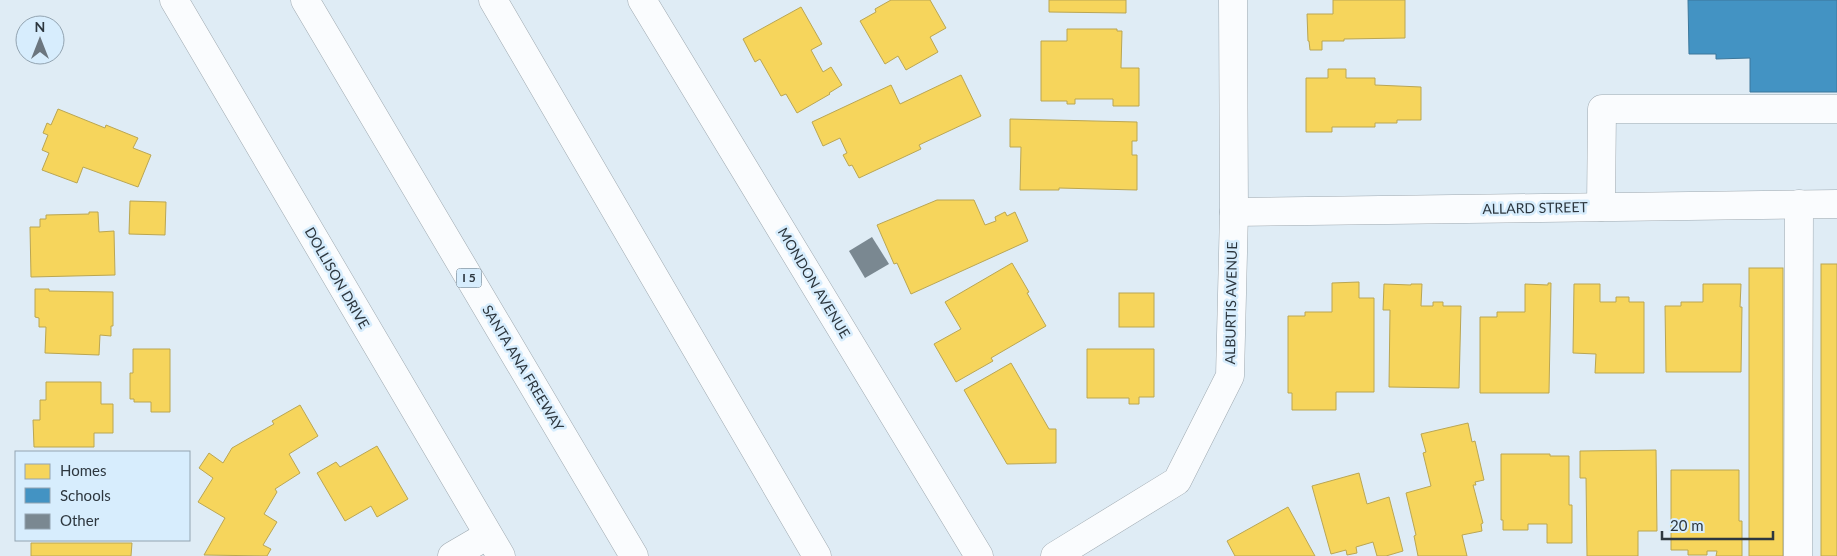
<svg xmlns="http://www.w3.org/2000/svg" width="1837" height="556" viewBox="0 0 1837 556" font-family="Lato,sans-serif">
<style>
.homes{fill:#f6d55c;stroke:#baa653}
.schools{fill:#4393c3;stroke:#3c779b}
.building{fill:#7a8891}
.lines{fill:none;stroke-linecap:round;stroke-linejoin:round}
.minor-casing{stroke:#9fa9b0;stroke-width:29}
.highway-casing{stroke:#9fa9b0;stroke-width:29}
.minor{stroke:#fafcfe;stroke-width:28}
.highway{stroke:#fafcfe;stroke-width:28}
.labels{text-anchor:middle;stroke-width:5;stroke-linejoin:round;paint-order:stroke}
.shield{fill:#d7edfd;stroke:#606e78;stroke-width:1}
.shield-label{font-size:12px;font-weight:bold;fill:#2d373f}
.street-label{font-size:14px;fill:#2d373f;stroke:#d7edfd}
</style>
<rect width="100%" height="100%" fill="#dfecf5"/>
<!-- homes -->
<g class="homes">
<path d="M891,0H930L946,28L930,37L938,52L906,70L898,56L885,64L860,21L876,12L875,9Z"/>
<path d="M1049,0H1126V13L1049,12Z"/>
<path d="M1333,0H1405V38L1344,39V41H1322V50H1310L1309,41H1308L1307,14H1333Z"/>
<path d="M801,7L822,44L811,50L823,72L831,67L842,85L829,93L830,94L797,113L786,94L781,96L760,59L755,62L743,39Z"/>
<path d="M1067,29H1117V31H1122L1121,68H1139V106H1113V99H1075V104H1067V101H1041V41H1067Z"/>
<path d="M1328,69H1346V78H1375V85L1421,87V120H1397V123H1375V127H1332V132H1306V78H1328Z"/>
<path d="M961,75L981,116L919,145L921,149L859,178L852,165L849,166L843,155L847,153L840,138L823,146L812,122L891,85L900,104Z"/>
<path d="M58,109L105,128L106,125L138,138L133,148L151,155L138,187L83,167L77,183L42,170L49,153L42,150L48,135L43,133L47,123L51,125Z"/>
<path d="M1010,119L1137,122V141H1132V155H1137V190L1059,188V190H1020L1021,147H1010Z"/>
<path d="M937,200H974L985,225L996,221L995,217L1005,212L1007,216L1015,212L1028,241L911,294L897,263L894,264L877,225Z"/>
<path d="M130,201L166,202L165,235L129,234Z"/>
<path d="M89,212H98L99,232L114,231L115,275L31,277L30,227H40V219H46V215L89,214Z"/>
<path d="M1012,263L1029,292L1027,293L1046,326L991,358L993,361L956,382L934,344L961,329L945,302Z"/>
<rect x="1821" y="264" width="16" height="292"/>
<rect x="1749" y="268" width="34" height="288"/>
<path d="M1359,282V298H1374V392H1336V410H1292V393H1288V316H1305V312H1332V283Z"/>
<path d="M1548,283H1551L1549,393H1480V317H1497V312H1525V284L1548,285Z"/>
<path d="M1384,284L1411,285V284H1422L1421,306H1433V302H1443V306H1461L1459,388L1389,387L1390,310H1383Z"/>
<path d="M1574,284H1600V302H1616V297H1629V302H1644V373H1595L1596,354L1573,353Z"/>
<path d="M1703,284H1741L1740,307H1742L1741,372H1666L1665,306H1681V302H1703Z"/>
<path d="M35,289H49V291L113,292V326H111V336L100,335L99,355L45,353L46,327H39V318L35,317Z"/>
<rect x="1119" y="293" width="35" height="34"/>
<path d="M133,349H170V412H151V402H134V399H130V373H133Z"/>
<path d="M1087,349H1154V397H1139V404H1129V398H1087Z"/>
<path d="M1011,363L1049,429H1056V463L1007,464L964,390Z"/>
<path d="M46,382H101V404H113V433H94V447H34L33,420H40V400H46Z"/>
<path d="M300,405L318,436L289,454L300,473L275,489L277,492L264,514L277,522L263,545L271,549L267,556L204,555L225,518L198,502L213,478L199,468L209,453L223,463L232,448L274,424L272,421Z"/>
<path d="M1468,423L1472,442L1475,441L1484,480L1475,482L1476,485H1473L1483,523L1481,524L1482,531L1462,535L1467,556H1418L1414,536L1416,535L1406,493L1431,486L1423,453L1426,452L1421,434Z"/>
<path d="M377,446L408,499L377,517L371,506L345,521L317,473L336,462L340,467Z"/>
<path d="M1656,450L1657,531H1638V556H1587L1586,478H1580V451Z"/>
<path d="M1501,454H1550V456H1569V505H1572V543H1547V524H1528V530H1503V520H1501Z"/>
<path d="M1671,470H1739V521H1742V556H1716L1717,551H1707V555H1688V550H1671Z"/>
<path d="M1359,473L1367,504L1389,497L1403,551L1386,556H1377L1373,542L1356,547L1357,553L1347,555L1346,550L1331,554L1312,486Z"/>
<path d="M1288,507L1315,556H1235L1227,541Z"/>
<path d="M31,543H132L131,556H31Z"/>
</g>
<!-- schools -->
<path class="schools" d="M1688,0H1837V92H1750V58L1716,59V54H1689Z"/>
<!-- building -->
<path class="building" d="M872,237L889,264L865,278L849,251Z"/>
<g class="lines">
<!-- minor casing -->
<g class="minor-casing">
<g id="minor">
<path d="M174,0L501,556"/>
<path d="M642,0L979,556"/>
<path d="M1601,207L1602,109H1837"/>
<path d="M1234,212L1837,204"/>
<path d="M452,556L488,535"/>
<path d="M1055,556L1177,481L1230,376L1234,212L1233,0"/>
<path d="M1798,556L1799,204"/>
</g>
</g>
<!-- highway casing -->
<g class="highway-casing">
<g id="highway">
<path d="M305,0L634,556"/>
<path d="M493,0L817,556"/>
</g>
</g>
<!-- minor -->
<use href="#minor" class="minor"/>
<!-- highway -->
<use href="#highway" class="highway"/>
</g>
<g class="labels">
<!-- shield labels -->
<rect class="shield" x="456.5" y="268.5" width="25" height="19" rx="4"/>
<g class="shield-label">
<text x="469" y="282">I 5</text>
</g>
<!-- street labels -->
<g class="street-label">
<text transform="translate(1535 208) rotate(-1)" y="5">ALLARD STREET</text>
<text transform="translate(337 278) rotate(60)" y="5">DOLLISON DRIVE</text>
<text transform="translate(814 283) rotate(59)" y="5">MONDON AVENUE</text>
<text transform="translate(1231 303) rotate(-89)" y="5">ALBURTIS AVENUE</text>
<text transform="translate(523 368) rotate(59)" y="5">SANTA ANA FREEWAY</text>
</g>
</g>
<!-- legend -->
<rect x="15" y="451" width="175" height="90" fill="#d7edfd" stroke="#93a4b1"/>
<rect x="25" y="464" width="25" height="15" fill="#f6d55c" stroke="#93a4b1"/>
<text x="60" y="476" font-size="15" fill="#2d373f">Homes</text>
<rect x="25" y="488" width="25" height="15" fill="#4393c3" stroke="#93a4b1"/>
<text x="60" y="501" font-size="15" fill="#2d373f">Schools</text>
<rect x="25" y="514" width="25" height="15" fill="#7a8891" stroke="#93a4b1"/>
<text x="60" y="526" font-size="15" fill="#2d373f">Other</text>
<!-- north arrow -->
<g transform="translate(40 40)"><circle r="24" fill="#d7edfd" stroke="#93a4b1"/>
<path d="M0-4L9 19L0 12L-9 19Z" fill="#6b767f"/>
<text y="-8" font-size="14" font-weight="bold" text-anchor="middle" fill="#2d373f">N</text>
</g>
<!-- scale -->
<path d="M1662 531v8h111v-8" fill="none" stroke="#2d373f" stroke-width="2.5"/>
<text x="1670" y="531" font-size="15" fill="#2d373f" stroke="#d7edfd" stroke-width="4" paint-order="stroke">20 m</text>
</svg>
